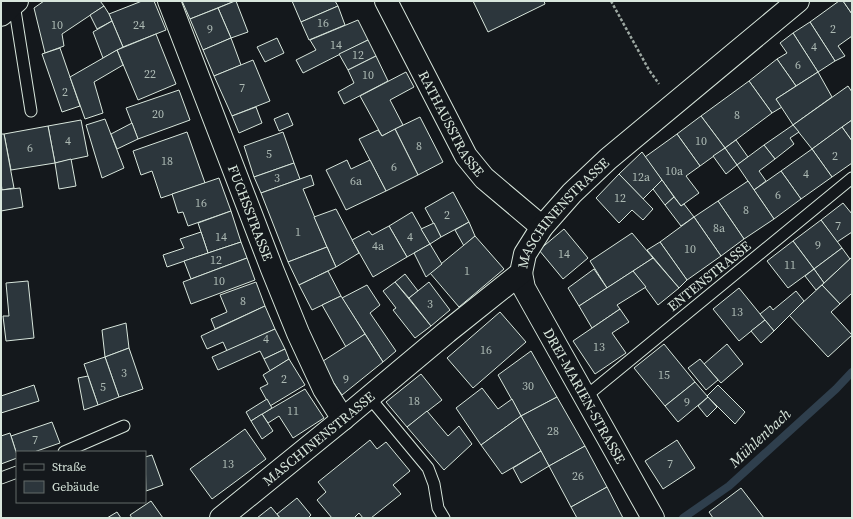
<svg xmlns="http://www.w3.org/2000/svg" width="853" height="519" viewBox="0 0 853 519" font-family="'Source Serif 4',serif">
<style>
.lines{fill:none;stroke-linecap:round;stroke-linejoin:round}
.stream{stroke:#2f3f4d;stroke-width:8}
.building{fill:#2c363c;stroke:#d8e6dc}
.service-casing{stroke:#d8e6dc;stroke-width:13}
.minor-casing{stroke:#d8e6dc;stroke-width:24}
.path{stroke:#9da8a2;stroke-width:2.5;stroke-dasharray:3 2;stroke-linecap:butt}
.service{stroke:#14181c;stroke-width:11}
.minor{stroke:#14181c;stroke-width:22}
.labels{text-anchor:middle;stroke-width:3;stroke-linejoin:round;paint-order:stroke}
.number-label{font-size:12px;fill:#adbab4}
.street-label{font-size:14px;fill:#d8e6dc;stroke:#14181c}
.water-label{font-size:15px;font-style:italic;fill:#d8e6dc;stroke:#14181c}
</style>
<rect width="100%" height="100%" fill="#14181c"/>
<g class="lines">
<!-- stream -->
<path class="stream" d="M683,518L729,486L836,389L852,372"/>
</g>
<!-- building -->
<g class="building">
<path d="M44,1H100L104,6L62,34L64,46L45,53L34,8Z"/>
<path d="M142,1H154L166,30L123,47L109,14Z"/>
<path d="M182,1H235L190,19Z"/>
<path d="M235,1H236L248,32L231,38L218,8Z"/>
<path d="M292,1H335L338,6L301,22Z"/>
<path d="M473,1H544L545,4L488,32Z"/>
<path d="M839,1H843L852,14V36L838,46L845,56L835,61L810,22Z"/>
<path d="M843,1H852V14Z"/>
<path d="M104,6L109,14L112,21L97,29L90,15Z"/>
<path d="M338,6L345,25L309,40L301,22Z"/>
<path d="M218,8L231,38L203,50L190,19Z"/>
<path d="M358,20L368,40L303,73L296,60L316,50L310,40Z"/>
<path d="M112,21L123,47L103,58L93,32Z"/>
<path d="M810,22L835,61L818,72L793,33Z"/>
<path d="M793,33L818,72L796,86L777,59L787,53L780,43Z"/>
<path d="M156,34L176,84L138,100L117,50Z"/>
<path d="M231,38L241,65L214,76L203,50Z"/>
<path d="M277,38L284,53L265,62L257,47Z"/>
<path d="M368,40L376,56L348,70L339,54Z"/>
<path d="M60,48L80,106L62,112L42,54Z"/>
<path d="M117,50L123,65L94,82L103,113L85,119L70,77Z"/>
<path d="M376,56L388,81L344,104L338,92L354,83L348,70Z"/>
<path d="M777,59L796,86L776,99L782,107L772,113L749,81Z"/>
<path d="M253,60L270,101L232,116L214,76Z"/>
<path d="M406,72L414,87L390,100L403,125L382,136L360,96Z"/>
<path d="M818,72L832,97L793,125L776,99Z"/>
<path d="M749,81L772,113L725,148L701,116Z"/>
<path d="M848,86L852,92V120L812,149L793,125Z"/>
<path d="M179,90L190,120L138,139L126,108Z"/>
<path d="M256,107L262,123L239,133L232,116Z"/>
<path d="M288,113L293,125L279,131L274,119Z"/>
<path d="M701,116L725,148L700,166L677,134Z"/>
<path d="M420,117L443,162L418,175L395,129Z"/>
<path d="M105,119L124,168L102,178L86,125Z"/>
<path d="M81,120L88,156L55,163L48,126Z"/>
<path d="M852,120V141L842,127Z"/>
<path d="M132,123L138,139L117,149L111,134Z"/>
<path d="M793,125L799,132L790,138L794,144L775,159L764,145Z"/>
<path d="M48,126L55,163L11,170L4,134Z"/>
<path d="M842,127L852,141V163L832,177L812,149Z"/>
<path d="M395,129L418,175L386,191L359,139L378,130L382,136Z"/>
<path d="M187,132L205,183L161,198L152,171L141,175L133,151Z"/>
<path d="M283,132L294,163L254,177L244,146Z"/>
<path d="M1,134H4L14,188L2,190L1,182Z"/>
<path d="M677,134L700,166L686,176L699,193L681,206L645,157Z"/>
<path d="M736,140L748,157L737,165L725,148Z"/>
<path d="M764,145L775,159L759,171L766,181L754,190L737,165Z"/>
<path d="M725,148L737,165L726,174L713,156Z"/>
<path d="M812,149L832,177L801,199L781,171Z"/>
<path d="M642,152L662,180L643,199L619,174Z"/>
<path d="M71,159L76,186L59,189L55,163Z"/>
<path d="M347,160L351,169L370,160L386,191L346,210L326,170Z"/>
<path d="M294,163L300,179L261,193L254,177Z"/>
<path d="M781,171L801,199L774,219L754,190Z"/>
<path d="M619,174L653,209L643,220L632,210L619,223L596,198Z"/>
<path d="M311,175L314,185L303,189L327,247L288,262L261,193Z"/>
<path d="M219,178L231,211L188,226L183,212L178,213L172,194Z"/>
<path d="M662,180L674,197L665,205L653,189Z"/>
<path d="M748,181L774,219L744,239L718,201Z"/>
<path d="M20,188L23,207L1,211V190Z"/>
<path d="M453,192L469,222L441,237L425,208Z"/>
<path d="M674,197L681,206L684,204L694,217L681,226L665,205Z"/>
<path d="M718,201L744,239L721,256L694,217Z"/>
<path d="M843,203L852,214V232L837,242L821,220Z"/>
<path d="M336,209L359,253L336,267L327,247L314,217Z"/>
<path d="M231,211L241,242L208,253L198,223Z"/>
<path d="M412,212L430,244L407,257L389,226Z"/>
<path d="M694,217L721,256L687,280L660,242Z"/>
<path d="M821,220L842,248L814,269L793,241Z"/>
<path d="M469,222L475,236L464,246L455,230Z"/>
<path d="M434,223L441,237L430,244L421,229Z"/>
<path d="M389,226L407,257L373,277L352,240L369,231L372,235Z"/>
<path d="M564,229L588,258L563,279L539,250Z"/>
<path d="M201,232L208,253L167,267L163,255L184,248L180,239Z"/>
<path d="M632,233L653,258L607,288L590,261Z"/>
<path d="M475,236L504,269L459,307L430,273Z"/>
<path d="M793,241L814,269L788,288L767,261Z"/>
<path d="M241,242L247,258L191,279L184,261Z"/>
<path d="M660,242L687,280L679,288L647,250Z"/>
<path d="M430,244L442,264L426,277L414,253Z"/>
<path d="M327,247L336,267L299,285L288,262Z"/>
<path d="M842,248L850,259L824,283L814,269Z"/>
<path d="M852,257V293L840,304L822,285Z"/>
<path d="M247,258L255,280L191,304L183,282Z"/>
<path d="M653,258L679,288L658,305L633,271Z"/>
<path d="M594,269L607,288L579,306L568,288Z"/>
<path d="M814,269L824,283L816,290L805,276Z"/>
<path d="M328,271L341,296L312,310L299,285Z"/>
<path d="M633,271L646,287L617,305L620,309L592,328L579,306Z"/>
<path d="M405,274L418,291L409,298L395,282Z"/>
<path d="M28,281L34,338L6,341L3,316H9L6,283Z"/>
<path d="M256,282L265,306L215,329L211,319L227,312L220,295Z"/>
<path d="M395,282L431,326L415,338L393,310L396,308L383,291Z"/>
<path d="M429,282L450,310L431,326L409,298Z"/>
<path d="M367,285L380,305L370,313L396,351L383,362L342,298Z"/>
<path d="M822,285L840,304L831,312L852,335L828,357L789,315Z"/>
<path d="M739,288L765,320L739,341L713,309Z"/>
<path d="M796,291L804,301L774,331L760,314L770,306L773,310Z"/>
<path d="M341,296L365,334L346,347L322,305Z"/>
<path d="M265,306L275,329L227,351L223,342L207,349L201,336Z"/>
<path d="M620,309L629,322L612,333L626,353L595,374L573,341Z"/>
<path d="M500,312L526,342L473,388L447,358Z"/>
<path d="M765,320L774,331L761,343L751,331Z"/>
<path d="M126,323L129,348L105,357L102,330Z"/>
<path d="M275,329L285,349L264,359L260,351L218,370L212,357Z"/>
<path d="M365,334L383,362L342,395L320,363Z"/>
<path d="M664,344L695,382L665,406L634,368Z"/>
<path d="M727,344L743,364L721,383L704,364Z"/>
<path d="M129,348L143,389L119,397L105,357Z"/>
<path d="M285,349L289,359L270,371L264,359Z"/>
<path d="M531,351L557,397L521,416L498,375Z"/>
<path d="M105,357L119,397L98,405L84,364Z"/>
<path d="M289,359L305,385L270,406L260,388L268,384L263,375Z"/>
<path d="M700,359L718,380L706,390L688,368Z"/>
<path d="M421,374L442,400L407,427L386,402Z"/>
<path d="M88,376L98,405L84,410L78,378Z"/>
<path d="M695,382L708,397L678,422L665,406Z"/>
<path d="M34,385L39,401L1,413V396Z"/>
<path d="M718,385L745,412L735,424L707,396Z"/>
<path d="M482,388L498,409L512,399L521,416L481,445L456,408Z"/>
<path d="M305,389L324,418L293,438L279,416L268,423L262,414Z"/>
<path d="M557,397L585,446L549,466L521,416Z"/>
<path d="M708,397L717,407L707,417L698,406Z"/>
<path d="M267,399L272,408L251,421L246,412Z"/>
<path d="M427,411L448,436L459,426L472,444L444,470L407,427Z"/>
<path d="M262,414L273,431L262,439L251,421Z"/>
<path d="M521,416L541,451L502,474L481,445Z"/>
<path d="M52,422L60,443L34,452H17V455L11,436Z"/>
<path d="M245,429L266,459L212,499L190,469Z"/>
<path d="M10,433L17,455V458L1,464V436Z"/>
<path d="M370,440L377,449L386,442L410,471L393,485L401,494L371,518H363L359,513L354,518H332L317,500L326,492L318,482Z"/>
<path d="M677,440L695,468L663,489L645,461Z"/>
<path d="M585,446L607,487L571,507L549,466Z"/>
<path d="M541,451L549,466L521,483L513,468Z"/>
<path d="M152,455L163,485L146,491L145,457Z"/>
<path d="M607,487L623,518H577L571,507Z"/>
<path d="M741,488L764,518H713L709,512Z"/>
<path d="M297,498L311,515L308,518H280L277,514Z"/>
<path d="M151,501L163,518H132L130,515Z"/>
<path d="M271,507L280,518H257Z"/>
<path d="M117,512L121,518H107Z"/>
</g>
<g class="lines">
<!-- service casing -->
<g class="service-casing">
<g id="service">
<path d="M14,4L31,111"/>
<path d="M369,397L428,468L434,484L438,508L444,518"/>
<path d="M585,397L852,178"/>
<path d="M64,452L124,426"/>
<path d="M1,478L17,472"/>
</g>
</g>
<!-- minor casing -->
<g class="minor-casing">
<g id="minor">
<path id="s1" d="M169,1L272,269L298,333L324,389L343,419"/>
<path id="s2" d="M386,1L466,156L484,178L542,227"/>
<path d="M1,15L17,1"/>
<path id="s3" d="M521,273L524,288L653,518"/>
<path id="s4" d="M221,518L343,419L447,332L521,273L525,254L542,227L572,193L608,159L798,1"/>
</g>
</g>
<!-- path -->
<path class="path" d="M611,1L649,70L659,84"/>
<!-- service -->
<use href="#service" class="service"/>
<!-- minor -->
<use href="#minor" class="minor"/>
</g>
<g class="labels">
<!-- number labels -->
<g class="number-label">
<text x="323" y="27">16</text>
<text x="57" y="29">10</text>
<text x="139" y="29">24</text>
<text x="210" y="33">9</text>
<text x="833" y="33">2</text>
<text x="336" y="49">14</text>
<text x="814" y="51">4</text>
<text x="358" y="59">12</text>
<text x="798" y="69">6</text>
<text x="150" y="78">22</text>
<text x="368" y="79">10</text>
<text x="242" y="92">7</text>
<text x="65" y="96">2</text>
<text x="158" y="118">20</text>
<text x="737" y="119">8</text>
<text x="68" y="145">4</text>
<text x="701" y="145">10</text>
<text x="419" y="150">8</text>
<text x="30" y="152">6</text>
<text x="269" y="158">5</text>
<text x="835" y="160">2</text>
<text x="167" y="165">18</text>
<text x="394" y="171">6</text>
<text x="674" y="175">10a</text>
<text x="806" y="178">4</text>
<text x="641" y="181">12a</text>
<text x="277" y="182">3</text>
<text x="356" y="185">6a</text>
<text x="778" y="199">6</text>
<text x="620" y="202">12</text>
<text x="201" y="207">16</text>
<text x="746" y="214">8</text>
<text x="447" y="219">2</text>
<text x="838" y="230">7</text>
<text x="719" y="232">8a</text>
<text x="298" y="236">1</text>
<text x="221" y="241">14</text>
<text x="410" y="241">4</text>
<text x="818" y="249">9</text>
<text x="378" y="250">4a</text>
<text x="690" y="253">10</text>
<text x="564" y="258">14</text>
<text x="216" y="264">12</text>
<text x="790" y="269">11</text>
<text x="467" y="275">1</text>
<text x="219" y="285">10</text>
<text x="243" y="305">8</text>
<text x="430" y="308">3</text>
<text x="737" y="316">13</text>
<text x="266" y="343">4</text>
<text x="599" y="351">13</text>
<text x="486" y="354">16</text>
<text x="124" y="377">3</text>
<text x="664" y="379">15</text>
<text x="284" y="383">2</text>
<text x="346" y="383">9</text>
<text x="528" y="390">30</text>
<text x="103" y="391">5</text>
<text x="414" y="405">18</text>
<text x="687" y="406">9</text>
<text x="293" y="415">11</text>
<text x="553" y="435">28</text>
<text x="35" y="444">7</text>
<text x="228" y="468">13</text>
<text x="670" y="468">7</text>
<text x="578" y="480">26</text>
</g>
<!-- street labels -->
<g class="street-label">
<text dy="5" stroke="none"><textPath href="#s2" startOffset="139">RATHAUSSTRASSE</textPath></text>
<text dy="5" stroke="none"><textPath href="#s1" startOffset="227">FUCHSSTRASSE</textPath></text>
<text dy="5" stroke="none"><textPath href="#s4" startOffset="462">MASCHINENSTRASSE</textPath></text>
<text transform="translate(709 276) rotate(-39)" y="5">ENTENSTRASSE</text>
<text dy="5" stroke="none"><textPath href="#s3" startOffset="139">DREI-MARIEN-STRASSE</textPath></text>
<text dy="5" stroke="none"><textPath href="#s4" startOffset="126">MASCHINENSTRASSE</textPath></text>
</g>
<!-- water labels -->
<g class="water-label">
<text transform="translate(760 438) rotate(-43)" y="5">Mühlenbach</text>
</g>
</g>
<!-- border -->
<rect width="853" height="519" fill="none" stroke="#d8e6dc" stroke-width="4"/>
<!-- legend -->
<rect x="16" y="451" width="130" height="52" fill="#14181c" stroke="#626a69"/>
<rect x="24" y="464" width="20" height="6" fill="#14181c" stroke="#626a69"/>
<text x="52" y="471" font-size="12" fill="#d8e6dc">Straße</text>
<rect x="24" y="481" width="20" height="12" fill="#2c363c" stroke="#626a69"/>
<text x="52" y="491" font-size="12" fill="#d8e6dc">Gebäude</text>
</svg>
